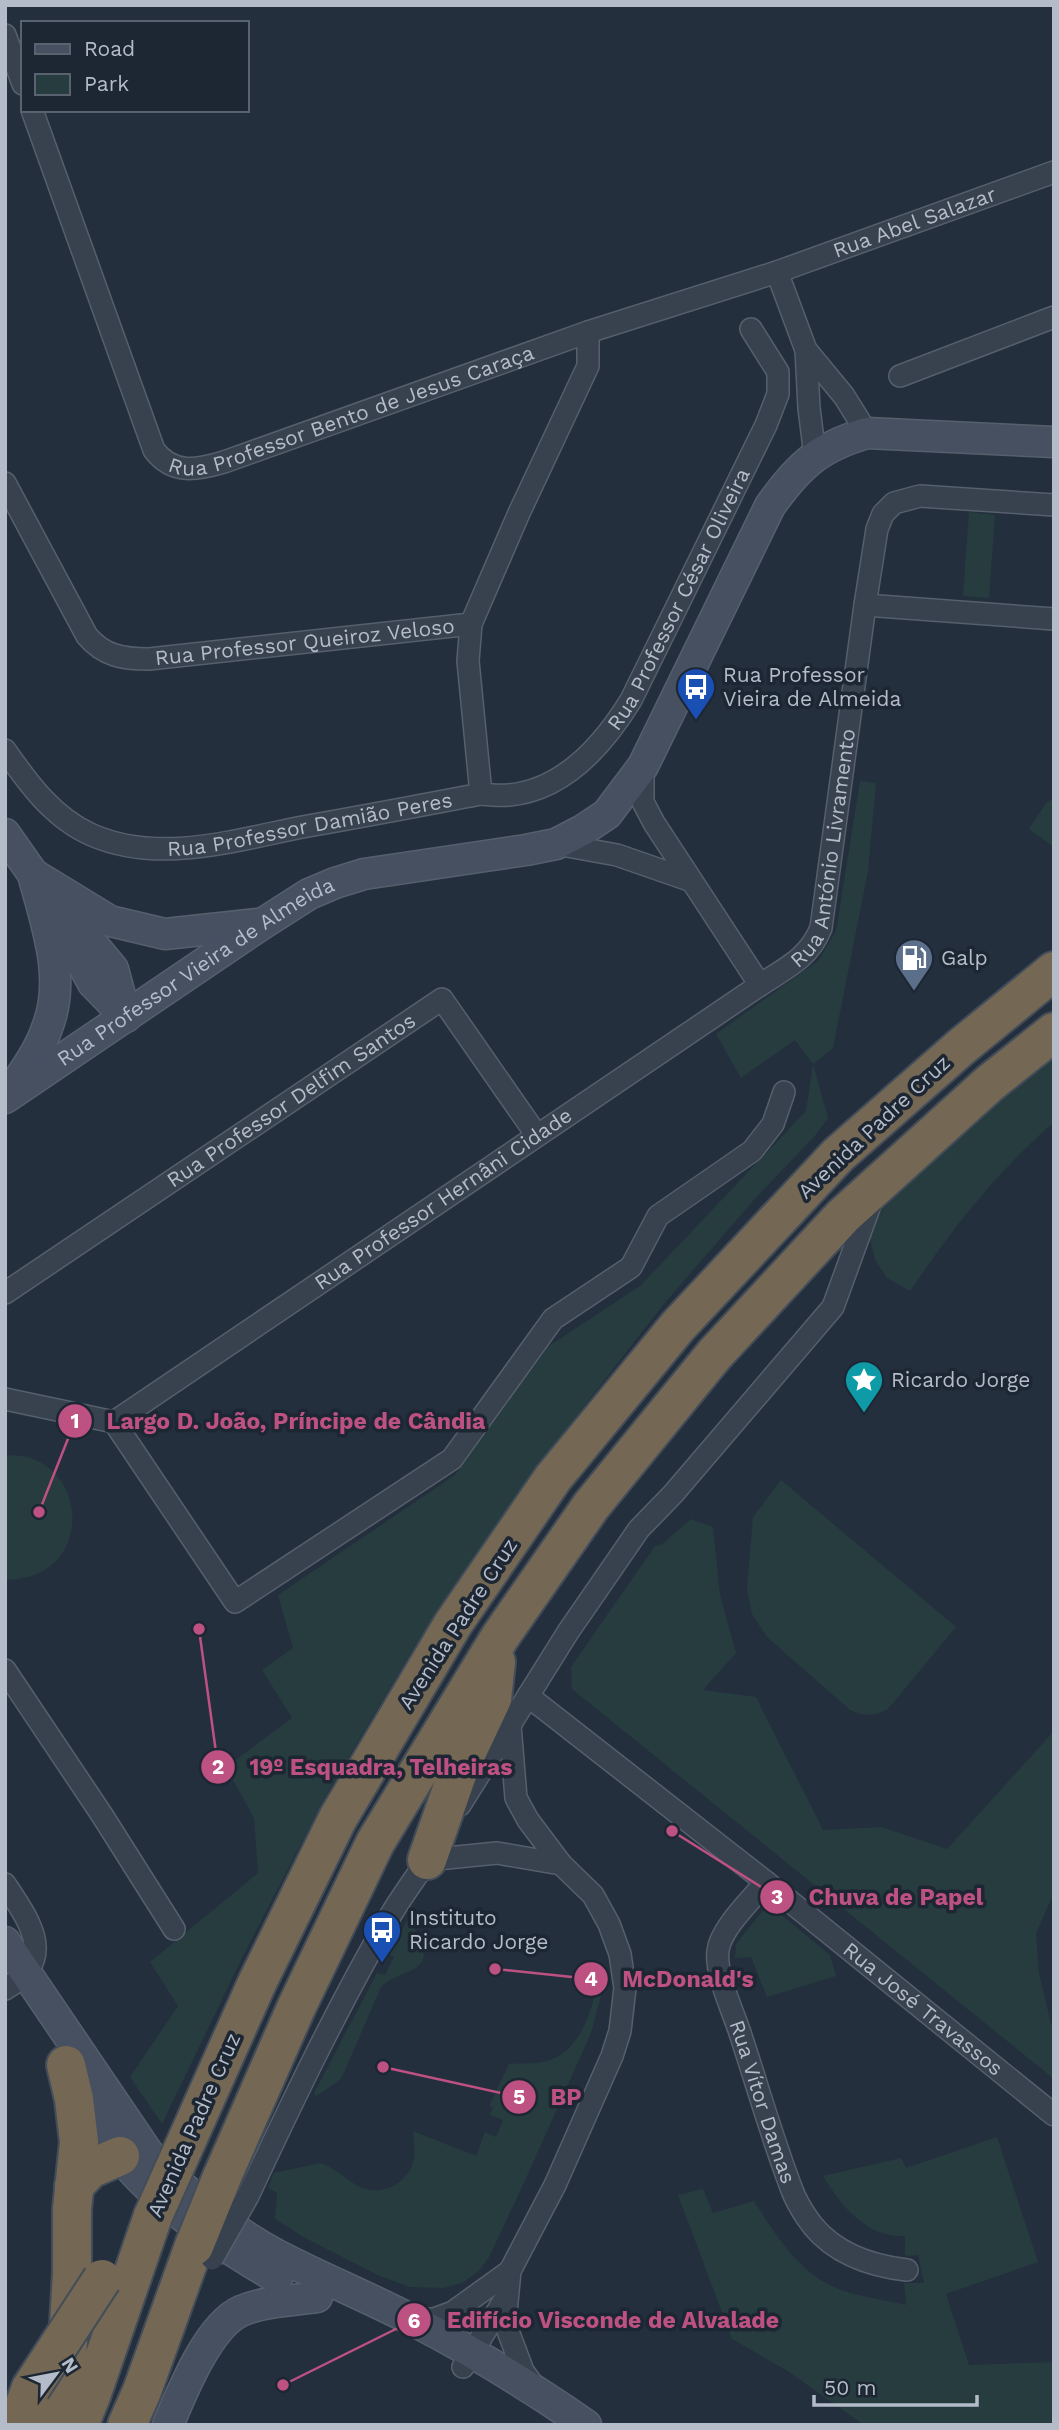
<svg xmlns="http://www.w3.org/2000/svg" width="1059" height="2430" viewBox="0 0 1059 2430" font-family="'Work Sans',sans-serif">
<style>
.green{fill:#263c3f}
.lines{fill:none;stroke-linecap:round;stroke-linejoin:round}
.street-casing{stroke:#565f6c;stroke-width:24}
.secondary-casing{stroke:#565f6c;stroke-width:33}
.highway-casing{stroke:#434c59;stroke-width:42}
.street{stroke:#38414e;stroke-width:21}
.secondary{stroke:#465061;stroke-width:30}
.highway{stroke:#746855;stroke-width:38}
.street-bridge-casing{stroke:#565f6c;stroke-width:24;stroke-linecap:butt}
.highway-bridge-casing{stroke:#434c59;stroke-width:42;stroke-linecap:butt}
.street-bridge{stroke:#38414e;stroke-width:21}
.highway-bridge{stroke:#746855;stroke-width:38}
.labels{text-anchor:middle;stroke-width:7;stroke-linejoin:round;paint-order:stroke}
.street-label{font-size:21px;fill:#b4bcc9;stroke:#1d2633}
.poi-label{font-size:21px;fill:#b4bcc9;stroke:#1d2633;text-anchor:start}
.leader{fill:none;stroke:#bd5182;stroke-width:2.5}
.callout-dot{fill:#bd5182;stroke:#1d2633;stroke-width:2.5}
.mark-label{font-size:21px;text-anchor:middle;font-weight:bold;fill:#fff}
.callout-label{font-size:23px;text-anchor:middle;font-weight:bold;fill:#bd5182;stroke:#1d2633;stroke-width:7;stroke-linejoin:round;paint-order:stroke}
</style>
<rect width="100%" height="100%" fill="#242f3e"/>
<!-- green -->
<g class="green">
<path d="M969,512L995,515L989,598L963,596Z"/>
<path d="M860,781L876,783L868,871L833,1048L813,1064L828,1118L814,1137L759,1194L663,1305L518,1492L414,1648L329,1790L242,1958L162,2124L130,2077L178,2006L150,1962L258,1873L254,1818L226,1767L292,1718L262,1670L293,1648L278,1595L455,1475L549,1346L640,1286L806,1111L813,1064L795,1040L741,1078L716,1034L818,961L836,931Z"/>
<path d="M1054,798V847L1029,829L1046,803Z"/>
<path d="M1054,1055V1122C994,1175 955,1225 910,1291L887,1278L875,1260L870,1239L874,1219L909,1180Z"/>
<path d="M12,1455C18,1456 27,1456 33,1459C80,1477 87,1546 43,1571C31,1578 19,1579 6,1580L5,1456Z"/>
<path d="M781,1480L956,1627L888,1709C874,1716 864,1717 850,1710L767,1637L752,1614L747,1589L753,1517Z"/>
<path d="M691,1519L713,1527L720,1595L736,1653L703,1690L756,1697L823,1830L882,1827L947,1849L1054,1731V1893L1036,1933L1039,1973L1051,2024L1054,2026V2079L572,1689L571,1667L655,1546L661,1545Z"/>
<path d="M768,1904L830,1955L836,1976L767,1997L751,1957L735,1958L736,1944Z"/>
<path d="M409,1918C414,1925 418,1935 421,1944C434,1973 397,1970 381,1987L342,2077L337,2082L316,2096L314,2093L377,1973L385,1975L394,1957L388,1954Z"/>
<path d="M603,1988L591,2033L523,2185L489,2257L479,2271L462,2283L443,2288L410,2287L380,2276L305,2238L275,2219L277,2193L268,2188L274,2173L320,2163C334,2167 345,2179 358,2186C380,2198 409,2184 414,2159C415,2150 414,2140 413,2131L476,2156L485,2132L496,2137L503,2120L490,2115L493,2107L489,2106L509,2064C520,2063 532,2064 543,2062C576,2056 590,2018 596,1989Z"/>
<path d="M997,2137L1038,2262L946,2294L969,2365L1054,2362V2425H864L786,2370L732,2339L678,2195L703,2189L713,2213L754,2201C776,2235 800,2275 841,2290C861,2297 885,2300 906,2305L904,2283H924L918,2255L905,2256V2236C867,2238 842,2207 823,2176L901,2158L906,2168Z"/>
</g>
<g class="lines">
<!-- street casing -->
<g class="street-casing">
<g id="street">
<path d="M5,35L23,84"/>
<path id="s1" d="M32,110L154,450C173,475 197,470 224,462L588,332L777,272L1054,172"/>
<path d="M777,272L806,350L809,408L815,456"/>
<path d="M806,350L844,396L867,433"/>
<path d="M900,376L1054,317"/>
<path id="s2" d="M5,483L87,636C104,656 123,659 149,659L471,624"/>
<path d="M865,605L1054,619"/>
<path id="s3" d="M5,750C28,783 53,818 92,835C161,865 238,839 308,826C366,816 423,805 481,794C490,795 500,796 509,795C565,790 604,744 631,700L766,425L778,394V372L751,329"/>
<path d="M481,794L468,661L471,624L519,513L588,366V332"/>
<path d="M556,844L617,855L689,880"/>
<path id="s4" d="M760,985C786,968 809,958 821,928L865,605L877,529L883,514L894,503L920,496L1054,505"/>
<path id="s5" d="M5,1293L442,999L536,1134"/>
<path id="s6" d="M5,1399L114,1422C330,1277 544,1129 760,985L654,823L643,802V766"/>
<path d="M114,1422L235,1602L452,1459L553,1319L631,1267L658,1216L752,1151L773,1124L784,1092"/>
<path d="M5,1670L102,1815L174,1929"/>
<path id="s7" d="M528,1696L766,1882L1054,2115"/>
<path d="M510,1725L516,1798L528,1820L561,1864L593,1895L609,1924L620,1954L625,1988L620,2031L612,2056L555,2185L510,2271L505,2323L523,2371L535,2388"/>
<path d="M460,1805L568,1632L639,1529L673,1494L833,1307L873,1197"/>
<path d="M427,1860L497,1853L561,1864"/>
<path id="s8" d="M766,1882C752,1899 720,1929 718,1951C715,1974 733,2011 740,2033C758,2087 773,2142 794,2195C799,2206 806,2217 813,2226C837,2255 872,2266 907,2270"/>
<path d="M5,1884C30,1922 58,1959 5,1989"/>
<path d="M248,2196C292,2102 337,2008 389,1918C402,1895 419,1874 433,1851"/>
<path d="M411,2319H434L453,2312L510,2271"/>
<path d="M463,2367L505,2299"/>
</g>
</g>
<!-- secondary casing -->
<g class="secondary-casing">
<g id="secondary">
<path d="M5,834L33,874L93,983L126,1017"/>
<path d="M33,874L110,921L165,934L258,924"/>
<path d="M74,922L113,969L125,1014"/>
<path d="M15,1085C27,1067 40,1049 47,1028C67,978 46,924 33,874"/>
<path id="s9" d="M5,1098L262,924L309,894L335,883L364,874L526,850L556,844L583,830L607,814L643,766L770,506C799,465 819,447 867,433L1054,442"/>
<path d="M5,1942L148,2153C184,2191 230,2230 277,2255C321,2278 368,2297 412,2320C472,2351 530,2386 586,2425"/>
<path d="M76,2078C91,2099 97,2123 111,2144C152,2202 217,2242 277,2278"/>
<path d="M168,2425C182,2392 208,2326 241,2311C264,2301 292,2301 317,2297"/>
</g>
</g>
<!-- highway casing -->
<g class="highway-casing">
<g id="highway">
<path d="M427,1860L459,1769L492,1699L496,1662"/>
<path d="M183,2149L257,1983L338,1818L453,1624L553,1478L678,1326L838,1155L961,1047L1054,971"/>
<path d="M222,2177L296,2008L375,1843L500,1637L591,1506L714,1355L843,1216L990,1083L1054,1032"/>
<path d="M74,2186L90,2169L120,2156"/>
<path d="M17,2425L31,2388"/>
<path d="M47,2425L66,2378L72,2272V2209L79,2142L74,2099L66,2065"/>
<path d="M79,2425L91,2396L153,2216"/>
<path d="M127,2425L142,2391L194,2246"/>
</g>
</g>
<!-- street -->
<use href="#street" class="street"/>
<!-- secondary -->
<use href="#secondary" class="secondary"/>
<!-- highway -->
<use href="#highway" class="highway"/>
<!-- street-bridge casing -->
<g class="street-bridge-casing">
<path id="street-bridge" d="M212,2259L248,2196"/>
</g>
<!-- highway-bridge casing -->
<g class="highway-bridge-casing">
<g id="highway-bridge">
<path d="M153,2216L183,2149"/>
<path d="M194,2246L222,2177"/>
<path d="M31,2388L102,2279"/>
</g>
</g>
<!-- street-bridge -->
<use href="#street-bridge" class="street-bridge"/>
<!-- highway-bridge -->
<use href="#highway-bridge" class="highway-bridge"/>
</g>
<!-- icons -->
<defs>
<g id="bus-pin" transform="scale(2.0125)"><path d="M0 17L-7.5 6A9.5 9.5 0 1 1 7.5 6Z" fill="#1a4fb4" stroke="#1d2633"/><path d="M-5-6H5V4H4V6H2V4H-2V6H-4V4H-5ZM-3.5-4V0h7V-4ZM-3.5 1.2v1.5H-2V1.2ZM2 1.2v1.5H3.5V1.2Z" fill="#fff"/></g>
<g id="fuel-pin" transform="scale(2.0125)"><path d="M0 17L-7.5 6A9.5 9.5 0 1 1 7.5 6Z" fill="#5c6f8a" stroke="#1d2633"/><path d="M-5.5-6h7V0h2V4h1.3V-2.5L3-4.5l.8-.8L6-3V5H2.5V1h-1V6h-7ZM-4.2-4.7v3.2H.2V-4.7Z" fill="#fff"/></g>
<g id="sight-pin" transform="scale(2.0125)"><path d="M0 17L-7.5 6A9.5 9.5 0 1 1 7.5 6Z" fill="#0f9aa8" stroke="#1d2633"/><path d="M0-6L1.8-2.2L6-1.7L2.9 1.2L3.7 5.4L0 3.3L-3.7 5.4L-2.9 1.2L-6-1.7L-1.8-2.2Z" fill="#fff"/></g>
</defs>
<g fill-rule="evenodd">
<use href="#bus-pin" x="696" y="687"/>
<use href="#fuel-pin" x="914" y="958"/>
<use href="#sight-pin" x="864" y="1380"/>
<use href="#bus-pin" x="382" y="1930"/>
</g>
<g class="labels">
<!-- street labels -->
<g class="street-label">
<text dy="7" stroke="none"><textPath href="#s1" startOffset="1169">Rua Abel Salazar</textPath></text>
<text dy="7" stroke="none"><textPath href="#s1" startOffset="574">Rua Professor Bento de Jesus Caraça</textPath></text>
<text dy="7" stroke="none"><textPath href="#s3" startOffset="819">Rua Professor César Oliveira</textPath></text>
<text dy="7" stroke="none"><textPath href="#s2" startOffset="399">Rua Professor Queiroz Veloso</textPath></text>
<text dy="7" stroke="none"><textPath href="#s3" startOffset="345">Rua Professor Damião Peres</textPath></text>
<text dy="7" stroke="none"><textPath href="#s4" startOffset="163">Rua António Livramento</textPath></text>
<text dy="7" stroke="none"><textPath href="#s9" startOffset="229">Rua Professor Vieira de Almeida</textPath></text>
<text dy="7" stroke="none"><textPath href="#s5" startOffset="345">Rua Professor Delfim Santos</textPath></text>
<text transform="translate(874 1127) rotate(-43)" y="7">Avenida Padre Cruz</text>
<text dy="7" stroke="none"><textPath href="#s6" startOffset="509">Rua Professor Hernâni Cidade</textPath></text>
<text transform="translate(458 1624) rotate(-57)" y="7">Avenida Padre Cruz</text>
<text dy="7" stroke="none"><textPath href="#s7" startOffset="504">Rua José Travassos</textPath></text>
<text dy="7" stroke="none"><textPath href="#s8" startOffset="243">Rua Vítor Damas</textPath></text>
<text transform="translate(194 2125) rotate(-66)" y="7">Avenida Padre Cruz</text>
</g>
<!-- poi labels -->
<g class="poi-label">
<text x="723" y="682">Rua Professor<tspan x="723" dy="24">Vieira de Almeida</tspan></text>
<text x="941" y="965">Galp</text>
<text x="891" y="1387">Ricardo Jorge</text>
<text x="409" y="1925">Instituto<tspan x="409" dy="24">Ricardo Jorge</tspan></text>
</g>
</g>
<!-- callouts -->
<path class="leader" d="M39 1512L75 1421M199 1629L218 1767M672 1831L777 1897M495 1969L591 1979M383 2067L519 2097M283 2385L414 2320"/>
<g class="callout-dot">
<circle cx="39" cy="1512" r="7"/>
<circle cx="199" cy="1629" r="7"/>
<circle cx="672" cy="1831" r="7"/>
<circle cx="495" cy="1969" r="7"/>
<circle cx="383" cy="2067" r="7"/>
<circle cx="283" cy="2385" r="7"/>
<circle cx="75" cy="1421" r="18"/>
<circle cx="218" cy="1767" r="18"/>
<circle cx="777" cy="1897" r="18"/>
<circle cx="591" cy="1979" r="18"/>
<circle cx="519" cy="2097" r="18"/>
<circle cx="414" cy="2320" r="18"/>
</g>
<g class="mark-label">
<text x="75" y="1428">1</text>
<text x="218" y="1774">2</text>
<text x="777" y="1904">3</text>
<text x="591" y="1986">4</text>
<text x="519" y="2104">5</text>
<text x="414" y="2328">6</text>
</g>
<g class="callout-label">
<text x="296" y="1429">Largo D. João, Príncipe de Cândia</text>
<text x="381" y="1775">19º Esquadra, Telheiras</text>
<text x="896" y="1905">Chuva de Papel</text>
<text x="688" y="1987">McDonald's</text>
<text x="566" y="2105">BP</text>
<text x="613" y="2328">Edifício Visconde de Alvalade</text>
</g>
<!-- border -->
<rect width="1059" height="2430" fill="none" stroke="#b4bcc9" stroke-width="14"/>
<!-- legend -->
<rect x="21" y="21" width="228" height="91" fill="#1d2633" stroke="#59626f" stroke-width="2"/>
<rect x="35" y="44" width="35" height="10" fill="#465061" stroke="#59626f" stroke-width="2"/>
<text x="84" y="56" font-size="21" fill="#b4bcc9">Road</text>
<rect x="35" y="74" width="35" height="21" fill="#263c3f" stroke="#59626f" stroke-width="2"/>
<text x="84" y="91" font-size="21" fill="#b4bcc9">Park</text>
<!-- north arrow -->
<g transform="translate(56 2374) rotate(58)" stroke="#1d2633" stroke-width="5" paint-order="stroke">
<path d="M0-5L12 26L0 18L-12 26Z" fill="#b4bcc9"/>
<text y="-10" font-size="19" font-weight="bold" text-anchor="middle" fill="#b4bcc9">N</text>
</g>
<!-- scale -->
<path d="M814 2395v10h163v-10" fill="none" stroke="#b4bcc9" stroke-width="3.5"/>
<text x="824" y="2395" font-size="21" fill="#b4bcc9" stroke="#1d2633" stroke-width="5" paint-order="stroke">50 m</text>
</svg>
